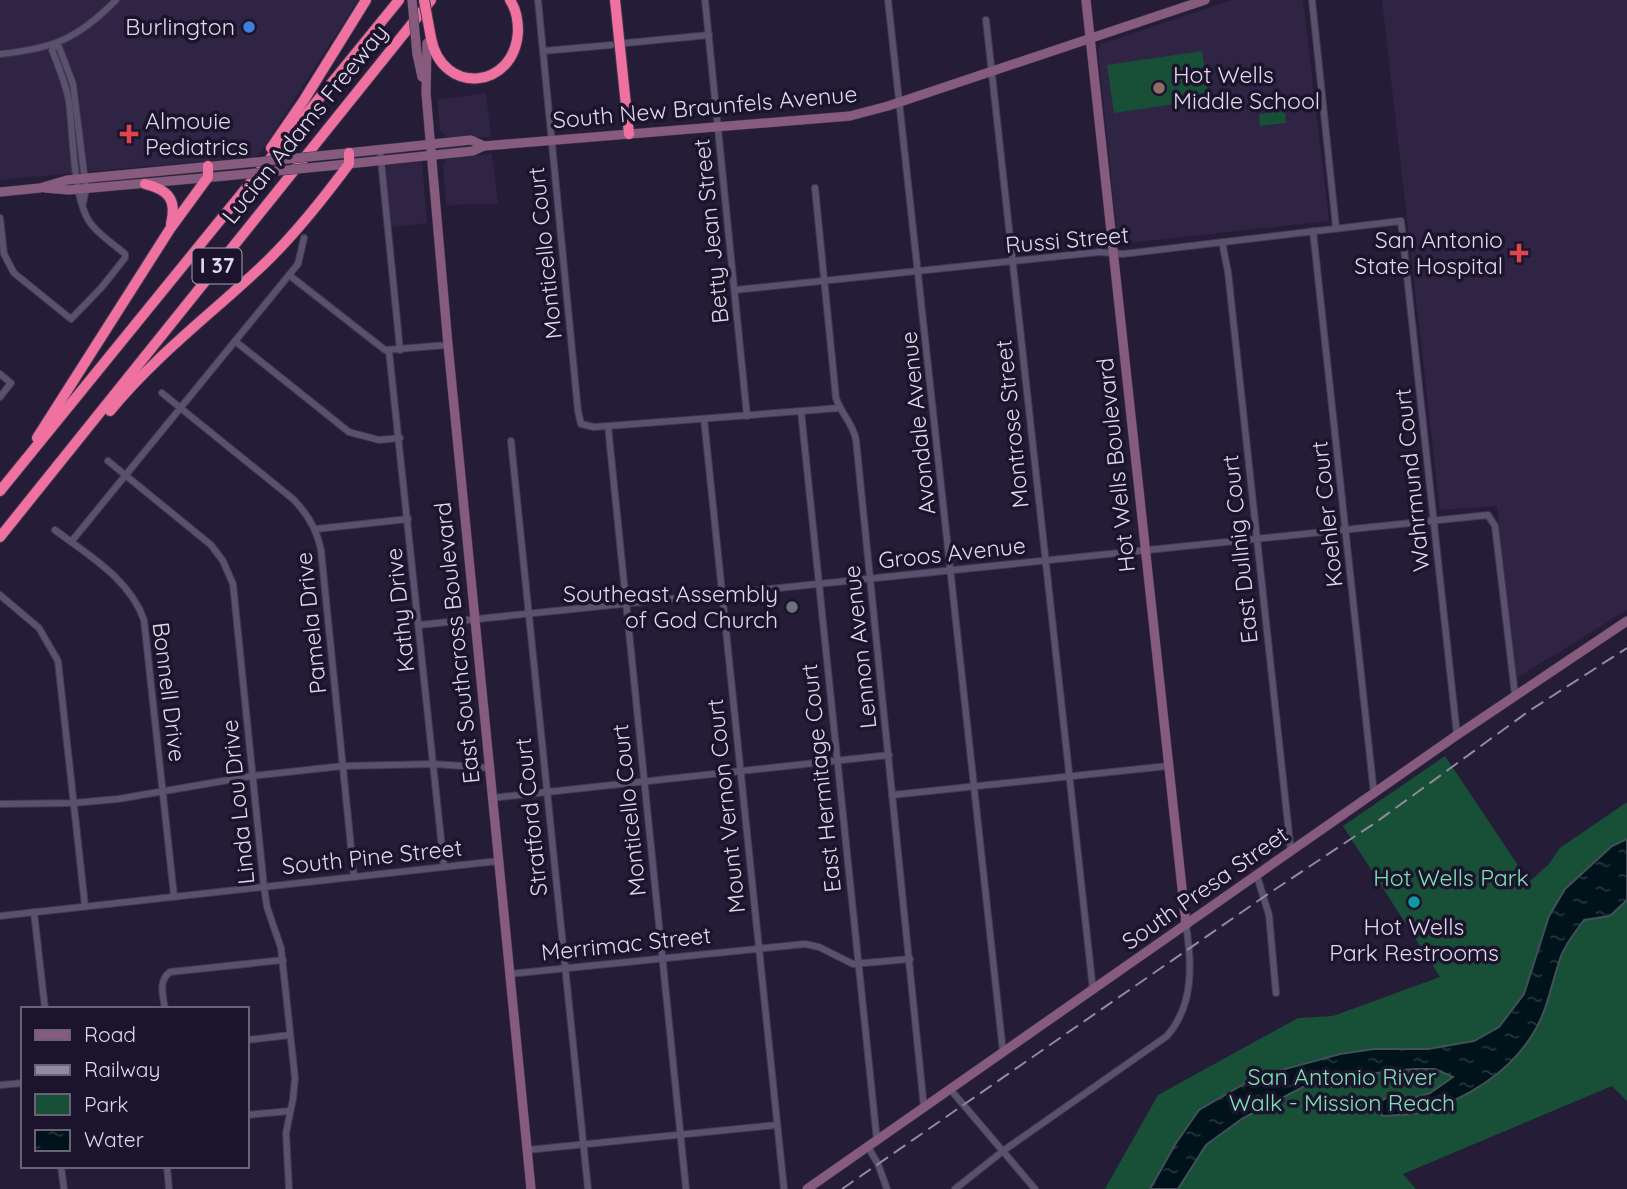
<svg xmlns="http://www.w3.org/2000/svg" width="1627" height="1189" viewBox="0 0 1627 1189" font-family="Quicksand,sans-serif">
<style>
.built{fill:#2f2444}
.green{fill:#184f37}
.water{fill:url(#water-ripples);stroke:#434f59;stroke-width:2}
.lines{fill:none;stroke-linecap:round;stroke-linejoin:round}
.street-casing{stroke:#41394e;stroke-width:8}
.secondary-casing{stroke:#41394e;stroke-width:10}
.highway-casing{stroke:#41394e;stroke-width:12}
.street{stroke:#5a516f;stroke-width:6}
.secondary{stroke:#865b7d;stroke-width:9}
.highway{stroke:#ee719f;stroke-width:10}
.rail{stroke:#918ba0;stroke-width:2;stroke-dasharray:14 7;stroke-linecap:butt}
.secondary-bridge-casing{stroke:#41394e;stroke-width:10;stroke-linecap:butt}
.highway-bridge-casing{stroke:#41394e;stroke-width:12;stroke-linecap:butt}
.secondary-bridge{stroke:#865b7d;stroke-width:9}
.highway-bridge{stroke:#ee719f;stroke-width:10}
.shop-dot{fill:#3f7fe0;stroke:#1c142c;stroke-width:2.5}
.education-dot{fill:#8d6e63;stroke:#1c142c;stroke-width:2.5}
.health-dot{fill:#e0444e;stroke:#1c142c;stroke-width:2.5}
.worship-dot{fill:#6b7280;stroke:#1c142c;stroke-width:2.5}
.culture-dot{fill:#0f9aa8;stroke:#1c142c;stroke-width:2.5}
.labels{text-anchor:middle;stroke-width:7;stroke-linejoin:round;paint-order:stroke}
.shield{fill:#1c142c;stroke:#a49fb2;stroke-width:2}
.shield-label{font-size:21px;font-weight:bold;fill:#dedaeb}
.poi-label{font-size:23px;fill:#dedaeb;stroke:#1c142c;text-anchor:end}
.street-label{font-size:23px;fill:#dedaeb;stroke:#1c142c}
.park-label{font-size:23px;fill:#7ae5b2;stroke:#1c142c}
</style>
<defs>
<pattern id="water-ripples" width="26" height="14" patternUnits="userSpaceOnUse" patternTransform="scale(1.75)"><rect width="26" height="14" fill="#00131b"/><path d="M2 4q2-2 4 0t4 0M15 11q2-2 4 0t4 0" fill="none" stroke="#25353c"/></pattern>
</defs>
<rect width="100%" height="100%" fill="#251d37"/>
<!-- built -->
<g class="built">
<path d="M0,0H358L258,156L0,180Z"/>
<path d="M1232,0H1303L1329,221L1118,244L1098,50L1101,44Z"/>
<path d="M1382,0H1627V610L1515,679L1497,506L1440,510Z"/>
<path d="M486,93L491,137H448L440,131L437,100Z"/>
<path d="M492,154L498,204L446,205L443,164L446,159Z"/>
<path d="M422,162L427,223L391,227L386,168L388,165Z"/>
</g>
<!-- green -->
<g class="green">
<path d="M1202,51L1209,99L1114,113L1107,65Z"/>
<path d="M1285,111L1286,123L1260,126L1259,114Z"/>
<path d="M1445,756L1529,882L1549,864L1560,848L1627,802V1101L1612,1086L1403,1174L1416,1189H1105L1158,1095L1298,1018L1333,1016L1440,977L1343,826Z"/>
</g>
<!-- water -->
<path class="water" d="M1627,839V900L1610,916L1584,920C1576,931 1566,943 1561,956C1552,981 1548,1009 1534,1032C1510,1073 1464,1101 1419,1113C1407,1115 1394,1115 1382,1116L1379,1103L1390,1095L1405,1101L1430,1093L1453,1077L1435,1069H1413L1347,1076L1303,1087L1243,1118L1206,1145L1178,1189H1150L1176,1143L1199,1110L1256,1077L1340,1054L1374,1049H1428L1474,1041L1499,1027L1524,994L1549,916L1565,889L1612,846Z"/>
<g class="lines">
<!-- street casing -->
<g class="street-casing">
<g id="street">
<path d="M538,0L578,411L581,424L594,427L608,426L840,408"/>
<path d="M705,0L747,416"/>
<path d="M888,0L1003,1052"/>
<path d="M1312,0L1336,227"/>
<path d="M986,20L1093,990"/>
<path d="M626,43L709,35"/>
<path d="M543,51L611,45"/>
<path d="M0,54C53,49 79,38 116,0"/>
<path d="M380,150L400,350"/>
<path d="M815,188L836,398C841,414 853,423 856,440L924,1108"/>
<path d="M0,218L4,254L14,273L71,319L101,288L125,258V254C114,244 97,234 89,221C73,196 73,133 69,102C66,84 59,68 52,50L54,45L59,47L73,84L86,189L83,203"/>
<path d="M1313,231L1374,794"/>
<path d="M1222,242L1228,272L1291,852"/>
<path d="M289,275L385,350L448,345"/>
<path d="M735,290L1100,252L1123,254L1401,221L1457,735"/>
<path d="M235,341L349,432L379,440L400,438"/>
<path d="M389,351L444,867"/>
<path d="M0,374L11,383L0,397"/>
<path d="M162,393L293,499C308,514 317,529 321,550L354,877"/>
<path d="M801,411L877,1141"/>
<path d="M704,419L784,1189"/>
<path d="M608,426L686,1189"/>
<path d="M511,441L588,1189"/>
<path d="M108,461L211,545L223,561L233,584L264,887L267,907L281,948L295,1078L293,1099L286,1133L289,1189"/>
<path d="M316,529L408,519"/>
<path d="M55,530C88,555 130,579 144,620L174,896"/>
<path d="M71,542L298,264L304,238"/>
<path d="M0,595L39,628L58,661L85,906"/>
<path d="M419,625L1488,515L1495,526L1515,695"/>
<path d="M892,795L1168,766"/>
<path d="M492,798L889,755"/>
<path d="M0,804L74,803L118,799L252,776L343,766L434,764L490,768"/>
<path d="M1257,876L1269,915L1276,993"/>
<path d="M34,912L45,1009"/>
<path d="M0,916L498,861"/>
<path d="M509,974L805,944L819,947L853,964L910,959"/>
<path d="M165,1009C163,995 158,981 170,972L283,960"/>
<path d="M247,1040L290,1035"/>
<path d="M0,1085L23,1083"/>
<path d="M950,1089L1035,1189"/>
<path d="M247,1115L290,1111"/>
<path d="M868,1147L878,1164L887,1189"/>
<path d="M527,1150L777,1125"/>
<path d="M61,1166L64,1189"/>
<path d="M167,1166L169,1189"/>
<path d="M955,1189L1003,1151L1167,1036C1194,1005 1192,964 1186,925"/>
</g>
</g>
<!-- secondary casing -->
<g class="secondary-casing">
<g id="secondary">
<path d="M1086,0L1186,925"/>
<path d="M427,43L426,93L448,345L531,1189"/>
<path d="M417,54L422,77"/>
<path d="M338,154L471,140L484,146"/>
<path d="M328,166L473,151L484,146L850,116L888,106L1205,0"/>
<path d="M45,188L69,190L225,176"/>
<path d="M0,192L40,188L67,180L235,164"/>
<path d="M807,1189L1457,735L1627,621"/>
</g>
</g>
<!-- highway casing -->
<g class="highway-casing">
<g id="highway">
<path d="M615,0L629,134"/>
<path d="M431,38C442,96 515,90 518,31C518,20 516,9 510,0"/>
<path d="M271,148L304,100L366,0"/>
<path d="M145,184C169,190 177,200 171,224"/>
<path d="M110,411C155,356 210,315 262,266C294,236 323,199 349,164V153"/>
<path d="M37,438L170,229L208,177V166"/>
<path d="M0,491L399,0"/>
<path d="M0,537L431,0"/>
</g>
</g>
<!-- street -->
<use href="#street" class="street"/>
<!-- secondary -->
<use href="#secondary" class="secondary"/>
<!-- highway -->
<use href="#highway" class="highway"/>
<!-- rail -->
<path class="rail" d="M842,1189L1265,896L1375,823L1529,711L1627,648"/>
<!-- secondary-bridge casing -->
<g class="secondary-bridge-casing">
<g id="secondary-bridge">
<path d="M412,0L417,54"/>
<path d="M235,164L338,154"/>
<path d="M225,176L328,166"/>
</g>
</g>
<!-- highway-bridge casing -->
<g class="highway-bridge-casing">
<path id="highway-bridge" d="M424,0L431,38"/>
</g>
<!-- secondary-bridge -->
<use href="#secondary-bridge" class="secondary-bridge"/>
<!-- highway-bridge -->
<use href="#highway-bridge" class="highway-bridge"/>
</g>
<!-- markers -->
<circle class="shop-dot" cx="249" cy="27" r="7"/>
<circle class="education-dot" cx="1159" cy="88" r="7"/>
<g class="health-dot">
<path d="M125.5 123.5h7v7h7v7h-7v7h-7v-7h-7v-7h7z"/>
<path d="M1515.5 242.5h7v7h7v7h-7v7h-7v-7h-7v-7h7z"/>
</g>
<circle class="worship-dot" cx="792" cy="607" r="7"/>
<circle class="culture-dot" cx="1414" cy="902" r="7"/>
<g class="labels">
<!-- shield labels -->
<rect class="shield" x="192.5" y="248.5" width="49" height="35" rx="5"/>
<g class="shield-label">
<text x="217" y="273">I 37</text>
</g>
<!-- poi labels -->
<g class="poi-label">
<text x="235" y="35">Burlington</text>
<text x="1173" y="83" text-anchor="start">Hot Wells<tspan x="1173" dy="26">Middle School</tspan></text>
<text x="145" y="129" text-anchor="start">Almouie<tspan x="145" dy="26">Pediatrics</tspan></text>
<text x="1503" y="248">San Antonio<tspan x="1503" dy="26">State Hospital</tspan></text>
<text x="778" y="602">Southeast Assembly<tspan x="778" dy="26">of God Church</tspan></text>
<text x="1414" y="935" text-anchor="middle">Hot Wells<tspan x="1414" dy="26">Park Restrooms</tspan></text>
</g>
<!-- street labels -->
<g class="street-label">
<text transform="translate(705 107) rotate(-5)" y="8">South New Braunfels Avenue</text>
<text transform="translate(305 124) rotate(-51)" y="8">Lucian Adams Freeway</text>
<text transform="translate(711 231) rotate(-96)" y="8">Betty Jean Street</text>
<text transform="translate(1067 240) rotate(-5)" y="8">Russi Street</text>
<text transform="translate(545 253) rotate(-96)" y="8">Monticello Court</text>
<text transform="translate(918 423) rotate(-96)" y="8">Avondale Avenue</text>
<text transform="translate(1012 424) rotate(-96)" y="8">Montrose Street</text>
<text transform="translate(1116 465) rotate(-96)" y="8">Hot Wells Boulevard</text>
<text transform="translate(1412 480) rotate(-96)" y="8">Wahrmund Court</text>
<text transform="translate(1327 514) rotate(-96)" y="8">Koehler Court</text>
<text transform="translate(1240 549) rotate(-96)" y="8">East Dullnig Court</text>
<text transform="translate(952 553) rotate(-6)" y="8">Groos Avenue</text>
<text transform="translate(400 610) rotate(-96)" y="8">Kathy Drive</text>
<text transform="translate(311 623) rotate(-96)" y="8">Pamela Drive</text>
<text transform="translate(457 643) rotate(-96)" y="8">East Southcross Boulevard</text>
<text transform="translate(860 647) rotate(-96)" y="8">Lennon Avenue</text>
<text transform="translate(169 692) rotate(83)" y="8">Bonnell Drive</text>
<text transform="translate(821 778) rotate(-96)" y="8">East Hermitage Court</text>
<text transform="translate(238 802) rotate(-96)" y="8">Linda Lou Drive</text>
<text transform="translate(726 806) rotate(-96)" y="8">Mount Vernon Court</text>
<text transform="translate(629 810) rotate(-96)" y="8">Monticello Court</text>
<text transform="translate(531 817) rotate(-96)" y="8">Stratford Court</text>
<text transform="translate(372 857) rotate(-6)" y="8">South Pine Street</text>
<text transform="translate(1205 888) rotate(-35)" y="8">South Presa Street</text>
<text transform="translate(626 944) rotate(-6)" y="8">Merrimac Street</text>
</g>
<!-- park labels -->
<g class="park-label">
<text x="1451" y="886">Hot Wells Park</text>
<text x="1342" y="1085">San Antonio River<tspan x="1342" dy="26">Walk - Mission Reach</tspan></text>
</g>
</g>
<!-- legend -->
<rect x="21" y="1007" width="228" height="161" fill="#1c142c" stroke="#6a6378" stroke-width="2"/>
<rect x="35" y="1030" width="35" height="10" fill="#865b7d" stroke="#6a6378" stroke-width="2"/>
<text x="84" y="1042" font-size="21" fill="#dedaeb">Road</text>
<rect x="35" y="1065" width="35" height="10" fill="#918ba0" stroke="#6a6378" stroke-width="2"/>
<text x="84" y="1077" font-size="21" fill="#dedaeb">Railway</text>
<rect x="35" y="1094" width="35" height="21" fill="#184f37" stroke="#6a6378" stroke-width="2"/>
<text x="84" y="1112" font-size="21" fill="#dedaeb">Park</text>
<rect x="35" y="1130" width="35" height="21" fill="url(#water-ripples)" stroke="#6a6378" stroke-width="2"/>
<text x="84" y="1147" font-size="21" fill="#dedaeb">Water</text>
</svg>
